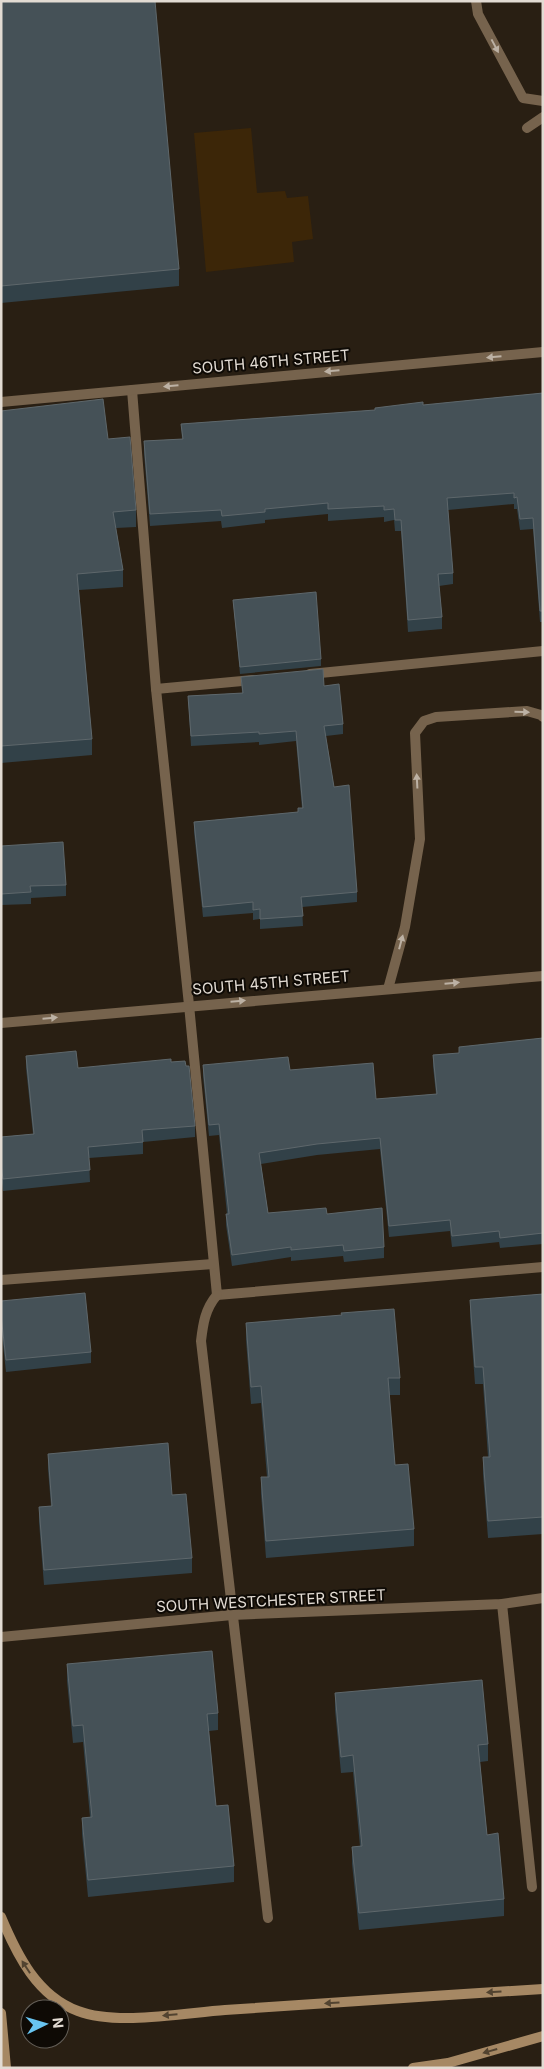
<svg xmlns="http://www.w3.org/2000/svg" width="544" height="2069" viewBox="0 0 544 2069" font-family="Inter,sans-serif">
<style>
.green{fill:#3c2608}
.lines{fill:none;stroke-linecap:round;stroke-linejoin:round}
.lane{stroke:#76634d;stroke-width:10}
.street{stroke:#76634d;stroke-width:10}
.secondary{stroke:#a68864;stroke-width:10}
.wall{fill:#324148}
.building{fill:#455157;stroke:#5e676b}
.oneway{fill:#bcb1a4}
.oneway2{fill:#524330}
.labels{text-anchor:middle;stroke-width:4;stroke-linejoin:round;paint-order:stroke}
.street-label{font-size:15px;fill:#e2dbd3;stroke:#0e0a05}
</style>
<rect width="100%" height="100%" fill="#291f13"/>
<!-- green -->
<path class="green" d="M251,128L257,193L285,191L287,198L308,196L313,239L292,242L294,262L206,272L194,133Z"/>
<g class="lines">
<!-- lane -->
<g class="lane">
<path d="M476,1L478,14L523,98L543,101"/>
<path d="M527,128L543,117"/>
<path d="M132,390L156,689L189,1005L217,1295L543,1267"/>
<path d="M310,674L543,651"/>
<path d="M156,689L253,680"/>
<path d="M388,989L405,927L420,839L415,733L424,721L436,717L527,711L541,715L543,717"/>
<path d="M1,1280L213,1264"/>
<path d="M217,1295C205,1309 203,1324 201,1341L268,1918"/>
<path d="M502,1604L532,1887"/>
</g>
<!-- street -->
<g class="street">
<path d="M1,402L543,352"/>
<path d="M1,1023L543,976"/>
<path d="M1,1637L232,1615L502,1604L543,1598"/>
</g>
<!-- secondary -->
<g class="secondary">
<path d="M1,1917C17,1955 37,1996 78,2011C117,2026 184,2013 225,2010C331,2002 437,1996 543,1989"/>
<path d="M1,2013L6,2068"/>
<path d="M413,2068L448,2063L543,2036"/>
</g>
</g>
<!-- wall -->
<g class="wall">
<path d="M1,1L179,269V286L1,303Z"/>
<path d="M543,393V622H540L533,529L520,530L517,509H514V504L448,510L453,573V584L439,586L442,617V629L408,632L401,531H395L394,520L384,522V517L328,521V514L265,520V523L222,528L221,521L150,526L144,453V441L182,439L181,424L375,410Z"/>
<path d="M1,411L108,439L136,510V527L116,528L123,570V587L79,590L92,739V755L1,763Z"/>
<path d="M233,600L321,659V666L240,674Z"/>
<path d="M241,677L324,686L343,724V734L326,736L334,787L357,892V902L302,907L303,926L260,929V919L253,920V913L203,917L194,832V822L298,812L302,808L296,741L259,745V742L191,746L188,696L242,693Z"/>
<path d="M1,846L66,885V896L31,898V904L1,905Z"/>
<path d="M543,1038V1244L500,1248L499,1242L452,1247L450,1231L389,1237L380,1149L317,1155L261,1164L268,1213L327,1214L384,1247V1258L344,1262L343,1256L291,1261V1257L232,1266L226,1225V1214H227L219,1135L209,1136L203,1076V1065L290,1070L376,1099L436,1094L433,1066V1055L459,1053V1047Z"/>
<path d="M26,1056L78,1068L171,1062L195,1126V1137L143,1142V1154L89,1158L90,1182L3,1191L1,1175V1137L33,1134L26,1068Z"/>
<path d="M543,1294V1534L488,1538L483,1474V1457H488L483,1384H475L470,1317V1300Z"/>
<path d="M1,1301L91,1352V1363L6,1372L1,1326Z"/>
<path d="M246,1323L400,1378V1395H389L395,1465L414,1529V1546L266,1558L261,1494V1477H267L261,1403L251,1404L246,1340Z"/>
<path d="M48,1454L172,1495L192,1558V1573L44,1585L39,1522V1507L51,1506L48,1469Z"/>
<path d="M67,1664L218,1713V1730L209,1731L216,1806L234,1866V1882L88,1897L82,1834V1818L90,1817L83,1742L73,1743L67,1681Z"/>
<path d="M335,1693L488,1744V1761L480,1762L487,1835L504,1899V1916L359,1930L352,1864V1847L360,1846L353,1772L341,1773L335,1710Z"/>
</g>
<!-- building -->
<g class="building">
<path d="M1,1H155L179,269L1,286Z"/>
<path d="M543,393V611H540L533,518L520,519L517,497L514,498V493L447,498L453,573L438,574L442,617L408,620L401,520H395L394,509L384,510V506L328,509V503L265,509V512L222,516L221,510L150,514L144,441L183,439L181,424L375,410V408L423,402V405Z"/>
<path d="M103,399L108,439L130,437L136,510L113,512L123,570L77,574L92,739L1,746V411Z"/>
<path d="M316,592L321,659L240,667L233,600Z"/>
<path d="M323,669L324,686L339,684L343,724L324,726L334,787L349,785L357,892L301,897L303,916L260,919V909L253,910V902L203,907L194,822L298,812V808H303L296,731L259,734V732L191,736L188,696L243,693L241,677Z"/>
<path d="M63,842L66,885L30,886L31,892L1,894V846Z"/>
<path d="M543,1038V1233L500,1238L499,1231L452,1236L450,1220L389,1226L380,1138L317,1144L259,1153L268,1213L326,1208L327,1214L382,1208L384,1247L344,1251L343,1245L291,1250V1247L232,1255L226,1214H229L219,1124L209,1125L203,1065L288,1057L290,1070L373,1063L376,1099L437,1094L433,1055L459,1053V1047Z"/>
<path d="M76,1051L78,1068L171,1059V1062L185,1061L186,1066H189L195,1126L142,1130L143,1142L88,1147L90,1170L3,1179L1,1164V1137L34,1134L26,1056Z"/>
<path d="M85,1293L91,1352L6,1360L1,1315V1301Z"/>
<path d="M543,1294V1517L488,1521L483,1457H490L483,1367H475L470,1300Z"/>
<path d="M394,1309L400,1378H388L395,1465L408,1464L414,1529L266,1541L261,1477H269L261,1386L251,1387L246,1323L342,1315L341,1313Z"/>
<path d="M168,1443L172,1495L186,1494L192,1558L44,1570L39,1507L52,1506L48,1454Z"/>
<path d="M212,1651L218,1713L207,1714L216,1806L228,1805L234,1866L88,1880L82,1818L92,1817L83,1725L73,1726L67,1664Z"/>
<path d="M482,1680L488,1744L478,1745L487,1835L498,1833L504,1899L359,1913L352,1847L362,1846L353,1755L341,1757L335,1693Z"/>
</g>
<!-- one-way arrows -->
<defs><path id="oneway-solid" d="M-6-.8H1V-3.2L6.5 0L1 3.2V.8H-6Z" transform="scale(1.25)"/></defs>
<g class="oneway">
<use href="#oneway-solid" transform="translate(495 46) rotate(62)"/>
<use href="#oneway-solid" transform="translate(494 357) rotate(175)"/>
<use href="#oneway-solid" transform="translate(332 371) rotate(175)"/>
<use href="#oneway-solid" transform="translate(171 386) rotate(175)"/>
<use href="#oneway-solid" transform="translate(522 712) rotate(1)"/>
<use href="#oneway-solid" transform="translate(417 781) rotate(-93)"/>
<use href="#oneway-solid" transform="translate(401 942) rotate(-75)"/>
<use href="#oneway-solid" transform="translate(452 983) rotate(-5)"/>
<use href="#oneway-solid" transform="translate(238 1001) rotate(-5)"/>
<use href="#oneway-solid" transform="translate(50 1018) rotate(-5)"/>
</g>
<g class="oneway2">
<use href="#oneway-solid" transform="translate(26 1967) rotate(-123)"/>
<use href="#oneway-solid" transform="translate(494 1992) rotate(176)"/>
<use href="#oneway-solid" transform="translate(332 2003) rotate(176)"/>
<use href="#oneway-solid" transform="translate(170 2015) rotate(175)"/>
<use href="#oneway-solid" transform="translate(490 2051) rotate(164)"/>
</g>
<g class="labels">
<!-- street labels -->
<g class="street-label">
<text transform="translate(271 362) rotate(-5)" y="5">SOUTH 46TH STREET</text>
<text transform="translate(271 983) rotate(-5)" y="5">SOUTH 45TH STREET</text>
<text transform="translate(271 1601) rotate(-3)" y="5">SOUTH WESTCHESTER STREET</text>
</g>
</g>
<!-- border -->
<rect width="544" height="2069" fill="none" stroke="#e2dbd3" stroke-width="5"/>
<!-- north arrow -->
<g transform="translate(45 2024) rotate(85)"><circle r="24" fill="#0e0a05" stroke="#635e57"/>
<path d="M0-4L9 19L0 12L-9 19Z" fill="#68c4f0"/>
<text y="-8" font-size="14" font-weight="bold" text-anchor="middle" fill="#e2dbd3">N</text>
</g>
</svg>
